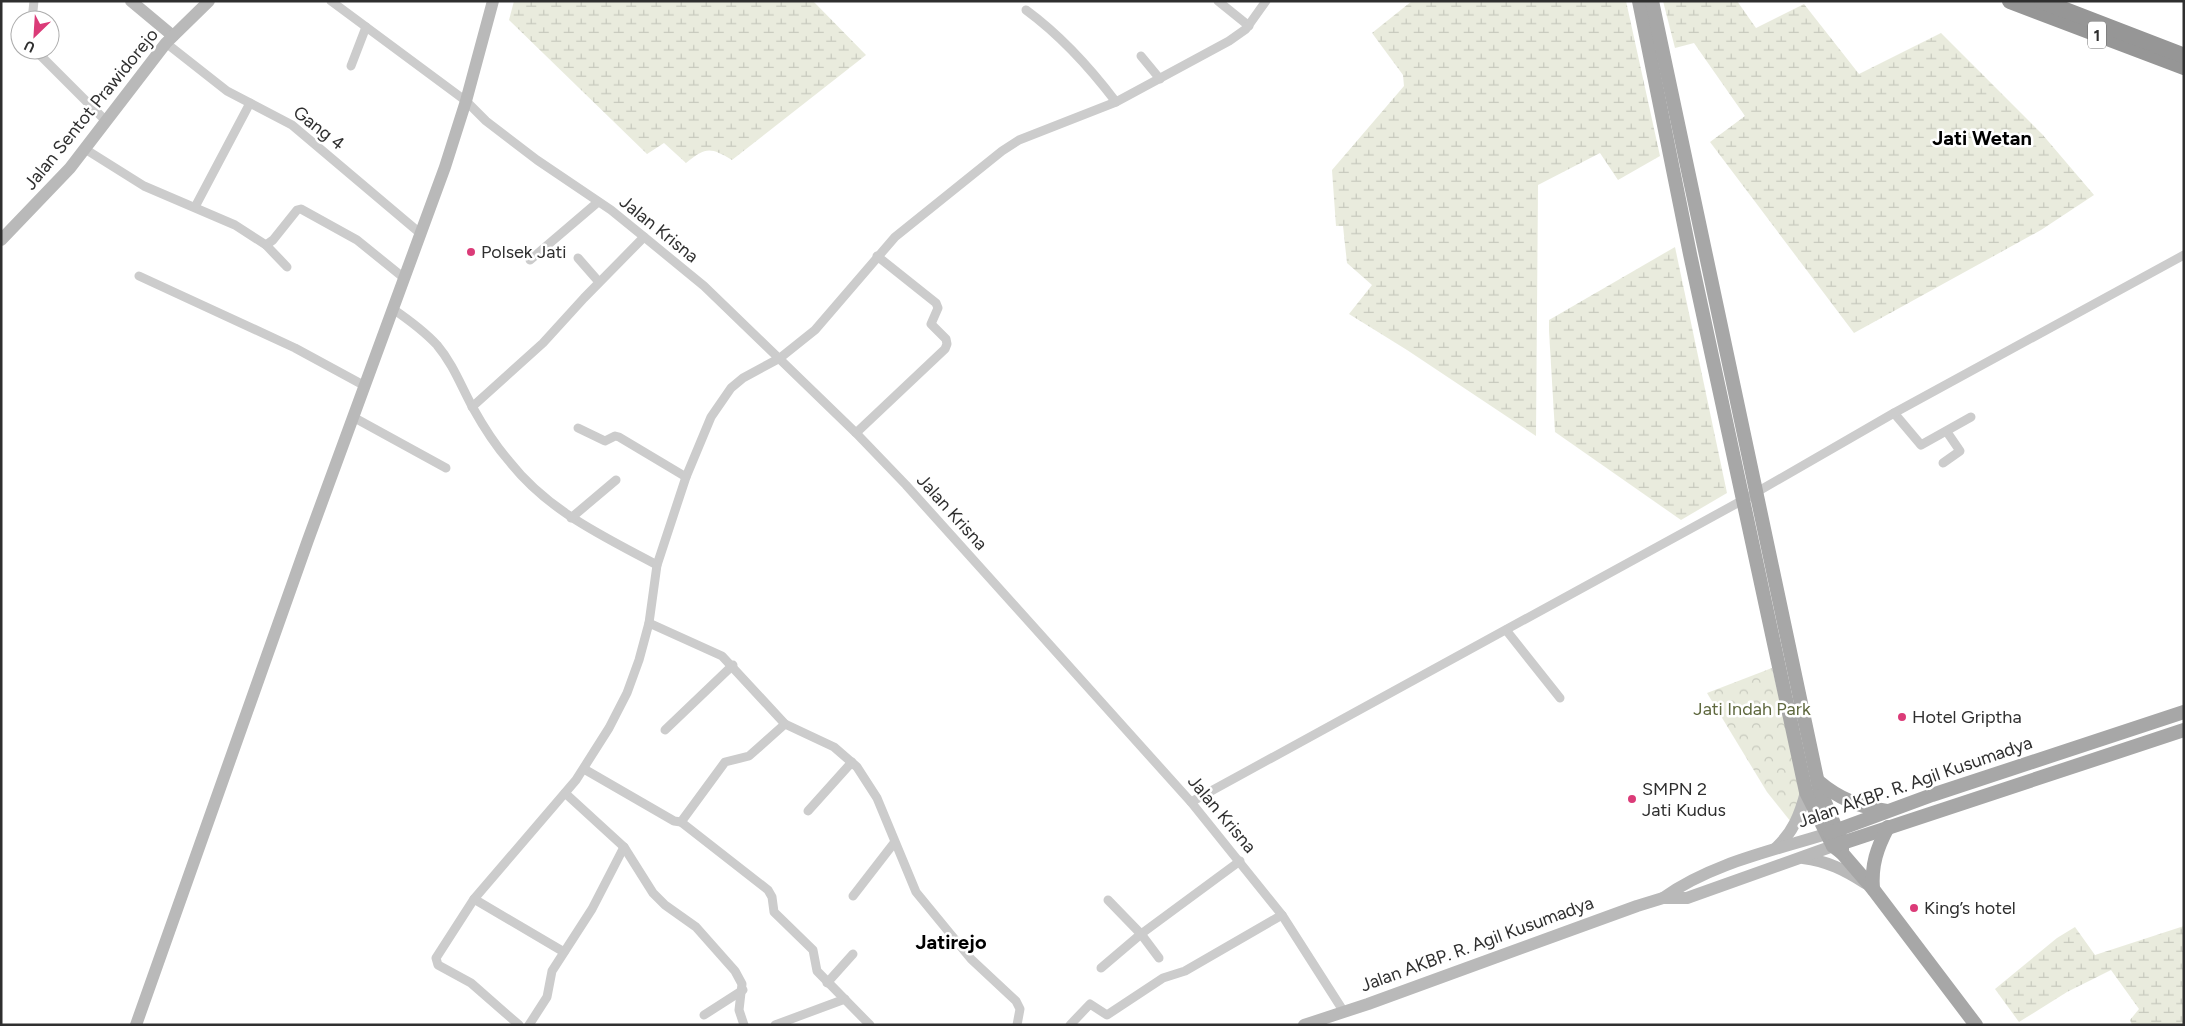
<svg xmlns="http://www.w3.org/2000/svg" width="2185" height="1026" viewBox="0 0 2185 1026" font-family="Figtree,sans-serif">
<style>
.wetland{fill:url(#wetland-marsh)}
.park{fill:url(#park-crowns)}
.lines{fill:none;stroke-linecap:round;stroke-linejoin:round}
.street{stroke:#ccc;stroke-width:9}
.secondary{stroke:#b9b9b9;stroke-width:12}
.primary{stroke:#a7a7a7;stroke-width:14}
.highway{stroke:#969696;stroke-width:16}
.poi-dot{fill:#db3b78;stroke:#fff;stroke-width:2}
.labels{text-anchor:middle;stroke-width:5;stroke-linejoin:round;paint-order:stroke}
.shield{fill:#fff;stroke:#6d6d6d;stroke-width:1}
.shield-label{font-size:16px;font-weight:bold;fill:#2f2f2f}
.street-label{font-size:18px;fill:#2f2f2f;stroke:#fff}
.poi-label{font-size:18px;fill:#2f2f2f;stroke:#fff;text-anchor:start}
.park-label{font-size:18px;fill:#5f683e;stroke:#fff}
.quarter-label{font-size:20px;font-weight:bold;fill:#000;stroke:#fff}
</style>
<defs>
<pattern id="wetland-marsh" width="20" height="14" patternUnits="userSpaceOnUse" patternTransform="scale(1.25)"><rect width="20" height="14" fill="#e9ebdd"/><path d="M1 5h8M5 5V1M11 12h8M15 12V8" fill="none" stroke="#c8cabe"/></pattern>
<pattern id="park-crowns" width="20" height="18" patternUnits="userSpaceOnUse" patternTransform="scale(1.25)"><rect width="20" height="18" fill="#e9ebdd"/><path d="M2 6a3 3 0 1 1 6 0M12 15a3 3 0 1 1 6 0" fill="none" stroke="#c8cabe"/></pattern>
</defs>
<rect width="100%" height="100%" fill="#fff"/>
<!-- wetland -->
<g class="wetland">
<path d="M514,1H813L866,55L732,160C710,147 706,147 686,163L664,143L647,154L509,20Z"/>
<path d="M1412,1H1626L1660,156L1618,180L1600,153L1538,185L1536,436L1407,350L1349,314L1372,285L1347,263L1343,226H1336L1332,170L1404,86L1403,75L1372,33Z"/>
<path d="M1663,1H1737L1756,28L1804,4L1859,74L1941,33L2042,134L2094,195L2041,230L1854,333L1710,142L1745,116L1694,43L1675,48Z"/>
<path d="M1675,247L1727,493L1681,520L1555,432L1549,331V320Z"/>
<path d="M2184,926V1025H2132L2130,1020L2139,1009L2111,970L2067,992L2019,1022L1995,989L2057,938L2075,927L2095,955Z"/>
</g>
<!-- park -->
<path class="park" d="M1772,668L1801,788L1800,808L1791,822L1767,792L1707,693Z"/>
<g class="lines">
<!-- street -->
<g class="street">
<path d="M331,1L466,101L486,121L537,160L611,210L643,236L704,286L856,433L906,485L1191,802L1282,915L1344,1012"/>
<path d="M1218,1L1249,26"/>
<path d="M1026,10C1060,35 1091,69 1116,102"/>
<path d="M32,20L34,1"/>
<path d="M166,43L227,91L292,125L421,234"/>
<path d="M35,50L106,121"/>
<path d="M1141,56L1160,79"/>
<path d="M351,66L366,27"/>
<path d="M85,149L144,186L235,225L266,245L273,240L297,210L301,209L357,240L404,278"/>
<path d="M195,207L250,103"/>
<path d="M266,245L287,267"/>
<path d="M578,258L599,282"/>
<path d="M530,260L598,202"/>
<path d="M139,276L295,348L365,386"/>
<path d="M393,309C409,320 424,331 437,345C453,364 461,386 473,408C483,426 495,445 509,461C548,511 603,536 657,565"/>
<path d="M472,407L543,343L584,298L644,237"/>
<path d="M1894,413L1921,445L1971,417"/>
<path d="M353,417L446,468"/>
<path d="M578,428L605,441L615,436L619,437L686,477"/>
<path d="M856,433L945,349L947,344L946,339L931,324L938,308L936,303L877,256"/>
<path d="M1943,463L1960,451L1947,432"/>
<path d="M571,518L616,480"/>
<path d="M649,623L722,656L785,724L834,747L857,767L877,798L916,892L971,959L1016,1001L1020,1009L1017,1025"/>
<path d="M1506,630L1560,698"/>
<path d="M785,724L749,756L725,762L681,822L768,890L772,897L774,912L813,950L817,971L870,1025"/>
<path d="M665,730L733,665"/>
<path d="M584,769L674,821L681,822"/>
<path d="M565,793L624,847L653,893L665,905L696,927L735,971L742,984L739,1010L744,1025"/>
<path d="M1191,802L1743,500L1894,413L2184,255"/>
<path d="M808,811L852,762"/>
<path d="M853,896L894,843"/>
<path d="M474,899L564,952"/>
<path d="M1108,900L1141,934L1159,958"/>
<path d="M1101,968L1141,934L1240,861"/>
<path d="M827,983L853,954"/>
<path d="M704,1015L743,990"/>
<path d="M519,1025L471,983L438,965L436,958L474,899L576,780L609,728L627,693L639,660L649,623L657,565L686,477L711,417L731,388L743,378L780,358L815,330L895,237L1002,151L1019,140L1116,102L1229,41L1246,29L1266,1"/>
<path d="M529,1025L547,997L552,971L592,909L624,847"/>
<path d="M775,1025L845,999"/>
<path d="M1070,1025L1090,1004L1107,1015L1163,978L1185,971L1282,915"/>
</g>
<!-- secondary -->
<g class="secondary">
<path d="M131,1L173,36"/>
<path d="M1,240L70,168L166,43L209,1"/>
<path d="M1776,848C1793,832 1800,815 1806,792"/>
<path d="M1803,858C1827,861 1845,870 1865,883"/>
<path d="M1663,898C1710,864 1771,851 1826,834"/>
<path d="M136,1025L308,540L445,167L466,101L493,1"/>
<path d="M1304,1025L1368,1004L1637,906L1663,898H1687L1833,846"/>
</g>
<!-- primary -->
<g class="primary">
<path d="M1639,1L1690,254L1806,792L1833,846L1842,853L1873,889L1976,1025"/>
<path d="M1652,1L1819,788L1842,843V853"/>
<path d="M1818,781C1839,799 1860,807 1887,811"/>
<path d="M1829,833L1932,795L2184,712"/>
<path d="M1833,846L2184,730"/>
<path d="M1873,889C1871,865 1877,848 1888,827"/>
</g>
<!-- highway -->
<g class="highway">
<path d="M2010,1L2184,67"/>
<path d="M2042,1L2182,55"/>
</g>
</g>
<!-- markers -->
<g class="poi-dot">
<circle cx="471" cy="252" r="5"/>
<circle cx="1902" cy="717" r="5"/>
<circle cx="1632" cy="799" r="5"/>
<circle cx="1914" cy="908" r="5"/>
</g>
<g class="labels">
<!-- shield labels -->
<rect class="shield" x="2088" y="21.5" width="18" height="27" rx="4"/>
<g class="shield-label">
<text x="2097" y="41">1</text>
</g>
<!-- street labels -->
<g class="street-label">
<text transform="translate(91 109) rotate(-51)" y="6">Jalan Sentot Prawidorejo</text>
<text transform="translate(319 128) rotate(38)" y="6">Gang 4</text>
<text transform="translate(659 229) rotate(39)" y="6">Jalan Krisna</text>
<text transform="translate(952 512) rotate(48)" y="6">Jalan Krisna</text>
<text transform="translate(1915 782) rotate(-19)" y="6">Jalan AKBP. R. Agil Kusumadya</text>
<text transform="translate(1222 814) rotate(50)" y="6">Jalan Krisna</text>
<text transform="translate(1477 944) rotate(-20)" y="6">Jalan AKBP. R. Agil Kusumadya</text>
</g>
<!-- poi labels -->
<g class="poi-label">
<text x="481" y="258">Polsek Jati</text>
<text x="1912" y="723">Hotel Griptha</text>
<text x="1642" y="795">SMPN 2<tspan x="1642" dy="21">Jati Kudus</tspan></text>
<text x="1924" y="914">King’s hotel</text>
</g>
<!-- park labels -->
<g class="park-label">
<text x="1752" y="715">Jati Indah Park</text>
</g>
<!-- quarter labels -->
<g class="quarter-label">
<text x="1982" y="145">Jati Wetan</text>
<text x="951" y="949">Jatirejo</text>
</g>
</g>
<!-- border -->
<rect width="2185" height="1026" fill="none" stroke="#2f2f2f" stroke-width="5"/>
<!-- north arrow -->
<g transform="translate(35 35) rotate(205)"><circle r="24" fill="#ffffff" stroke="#acacac"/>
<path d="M0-4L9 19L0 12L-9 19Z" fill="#db3b78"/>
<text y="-8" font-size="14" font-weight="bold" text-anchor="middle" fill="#2f2f2f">U</text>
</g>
</svg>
